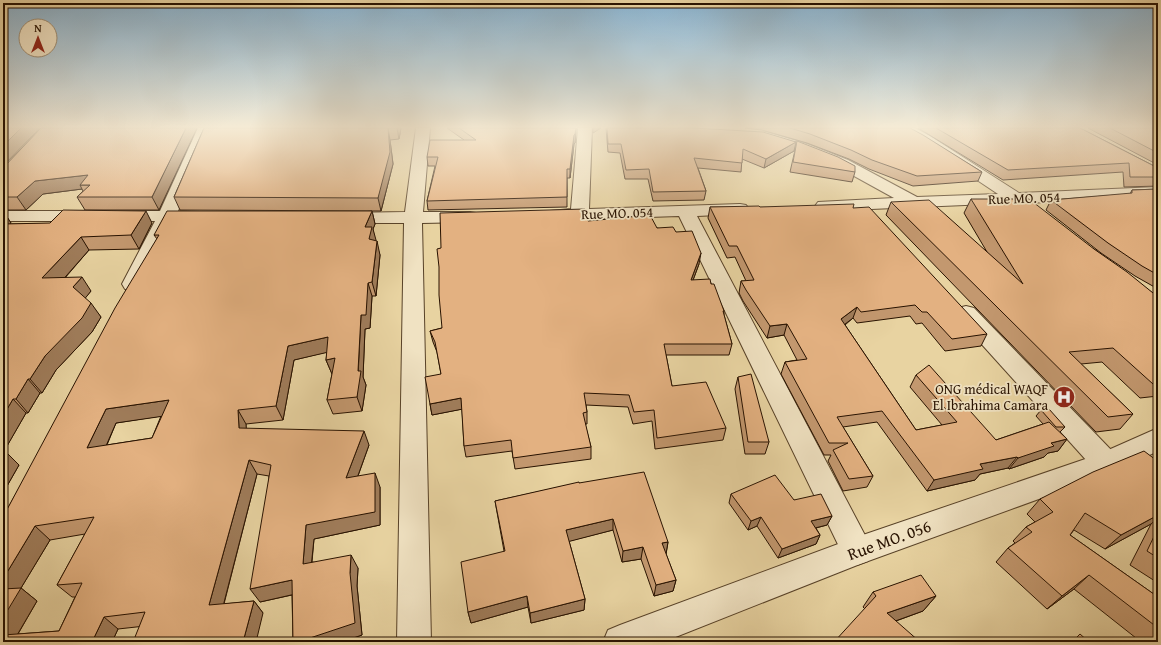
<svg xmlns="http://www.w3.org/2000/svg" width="1161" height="645" viewBox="0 0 1161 645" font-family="'Gentium Book Plus',serif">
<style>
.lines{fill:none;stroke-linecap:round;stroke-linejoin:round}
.minor-casing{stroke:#584228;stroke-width:2}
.tertiary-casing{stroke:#584228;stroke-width:2}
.minor{fill:#f0e2c2;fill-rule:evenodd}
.tertiary{fill:#f0e2c2;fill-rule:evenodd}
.wall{fill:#c3986f;stroke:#281200;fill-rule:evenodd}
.shaded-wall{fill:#9f7c5a;stroke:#281200}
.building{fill:#e3b181;stroke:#281200;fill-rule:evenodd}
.labels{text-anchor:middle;stroke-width:3.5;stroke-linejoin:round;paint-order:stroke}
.street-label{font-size:14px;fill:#281200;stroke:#f0e2c2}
.poi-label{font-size:14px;fill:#281200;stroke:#f0e2c2;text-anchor:end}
.near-street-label{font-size:17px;fill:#281200;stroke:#f0e2c2}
</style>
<rect width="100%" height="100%" fill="#e8d3a1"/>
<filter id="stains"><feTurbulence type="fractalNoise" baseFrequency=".005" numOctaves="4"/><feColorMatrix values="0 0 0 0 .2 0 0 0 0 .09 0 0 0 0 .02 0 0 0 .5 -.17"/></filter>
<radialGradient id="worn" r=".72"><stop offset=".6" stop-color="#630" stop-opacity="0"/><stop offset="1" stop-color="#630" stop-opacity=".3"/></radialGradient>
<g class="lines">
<!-- minor casing -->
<g class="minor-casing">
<g id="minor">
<path d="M198,128H212L178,211L200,212L203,216L200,220L194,221H173L139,289L132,290L125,289L122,284L155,221H3V211H160Z"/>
<path d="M416,128H430L423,212H470L476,213L479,217L476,221L470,222L422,223L431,642H397L404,223H344L338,222L335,218L338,214L344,213L405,212Z"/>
<path d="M578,128H592L589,209L740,204L746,205L749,209L746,213L740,214L697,216L868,541L872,551L868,561L857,565L846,561L679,216L556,220L550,219L547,215L550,211L571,209Z"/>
<path d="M896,128H915L930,136L1019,193L1158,187V197L1026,203L1019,205L1012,203L824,211L818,210L815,206L818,202L894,198L836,166L797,150L761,139L759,136L761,133L766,132L807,144L848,160L917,197L998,194L920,142L898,131Z"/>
<path d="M966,306L974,308L1116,455L1120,463L1116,471L1106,474L1096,471L958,318L955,313L958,308Z"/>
</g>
</g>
<!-- tertiary casing -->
<g class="tertiary-casing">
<path id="tertiary" d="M1158,428V451L1116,471L860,564L663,642H603L608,630L620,625L857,537L1097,455Z"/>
</g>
<!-- minor -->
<use href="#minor" class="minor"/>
<!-- tertiary -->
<use href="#tertiary" class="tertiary"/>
</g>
<!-- wall -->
<g class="wall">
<path d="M41,128H197L159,210H85L77,197L83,191L82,189L43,194L26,210H3V168Z"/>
<path d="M204,128H401L399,139L390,140L393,164L381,211L180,210L174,197Z"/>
<path d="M447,128H576L575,143L574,144L570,178H567V207L428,210L427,201L435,166H428L427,157L464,140Z"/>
<path d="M606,128H694L796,142L794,151L764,168L742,159L741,172L698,168L706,191L704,200L653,201L648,179H625L620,153L608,152Z"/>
<path d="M745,128H910L982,172L978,181L913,186L869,169L849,159L807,143L762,130Z"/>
<path d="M918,128H1080L1158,168V186L1124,187L1123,172L1003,180Z"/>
<path d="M1088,128H1158V165Z"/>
<path d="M797,141L855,172L852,182L790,172Z"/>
<path d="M1158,189V289L1135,276L1101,253L1046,210L1051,200L1130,194L1132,190Z"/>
<path d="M971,199L1094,249L1158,297V396L1140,398L1102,362L1081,364L1133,414L1120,429L1096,432L886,215L891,202L987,252L964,213Z"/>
<path d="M710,207L853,208L987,334L981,346L945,351L922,323L916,324L910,316L857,323L853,318L845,325L916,430L942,425L910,387L916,375L996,440L1043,424L1036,416L1041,410L1065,427L1060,432L1067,439L1058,451L1048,453L1044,457L1009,469L1008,468L980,474L975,480L927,491L877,422L843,427L873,476L867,487L843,491L828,461L831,455H824L781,374L785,362L797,360L784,335L767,338L743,301L739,293L741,281H746L735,257L727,258L708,218Z"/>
<path d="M3,211L11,223L9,224L152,223L139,249L89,250L65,278L91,291L85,298L101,317L92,332L56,370L42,393H40L28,413H26L4,451H5L19,465L3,493Z"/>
<path d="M372,211L375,224L373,229L375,241L380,255L376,296H372L370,328L365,329L363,377L366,385L362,411L333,414L327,400L332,374L326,360L327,352L294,360L283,420L246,424V429L369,445L358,476L380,487V525L314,539L312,562L358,568L357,586L362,635L342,642H293L292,595L260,602L269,476L257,474L224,604L254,601L263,613L118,629L112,642H3V517L157,239L154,235ZM161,416L152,438L107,445L116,423ZM85,534L57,585L72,597H75L59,631L18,634L37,601L21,588L50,540Z"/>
<path d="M588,221L657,228L676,232L699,264L693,280L711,284L724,311V315L732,344L729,355H666L672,386L726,428L723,440L655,449L652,421L633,424L628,407L586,405L587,412V424H585L591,447V459L515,469L512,451L466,457L464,446L462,409L432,415L430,404L441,374L437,352L433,342L430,331L442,328Z"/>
<path d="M738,377L769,442L765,454H745L735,389Z"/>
<path d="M1158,459V583L1130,565L1151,524L1105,549L1074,530L1070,535L1158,597V642H1141L1074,589L1047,609L996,562L1008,548L1015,543L1013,541L1026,527L1035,522L1027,514L1040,499Z"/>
<path d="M579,483L668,542L666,554L676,580L673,591L654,596L641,559L622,562L613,530L569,541L585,599L584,610L531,623L528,607L471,623L468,612L504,551L495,501Z"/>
<path d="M731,494L794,500L832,516L827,525L816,528L820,535L816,544L778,558L757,526L748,530L729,503Z"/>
<path d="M873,592L936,596L923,611L896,621L865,609L863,607Z"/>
</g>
<!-- shaded-wall -->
<g class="shaded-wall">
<path d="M21,128H40L3,166V146Z"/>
<path d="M186,128H197L159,210L152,197Z"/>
<path d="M388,128L390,140L393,164L381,211L378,198Z"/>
<path d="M397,128H401L399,139Z"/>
<path d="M576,128L575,143L574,144L570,178V169L574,135Z"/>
<path d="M593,128H601L593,133Z"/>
<path d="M796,142L794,151L764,168L766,159Z"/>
<path d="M88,175L90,185H80L82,189L43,194L26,210L17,197L35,181Z"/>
<path d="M3,211L11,223L3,230Z"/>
<path d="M146,211L152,223L139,249L131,235Z"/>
<path d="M372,211L375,224L373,229L376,240L373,253L365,227Z"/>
<path d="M81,237L89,250L52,292L42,278Z"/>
<path d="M377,241L380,255L376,296L372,282Z"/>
<path d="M701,253L699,264L689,291L691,280Z"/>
<path d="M82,277L91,291L83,301L73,287Z"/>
<path d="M368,283L372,296L370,328L365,329L363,377L366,385L362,411L357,397L361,315Z"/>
<path d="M91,303L101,317L92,332L56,370L42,393L30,379L45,356Z"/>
<path d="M857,307L853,318L836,331L841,319Z"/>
<path d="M787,324L784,335L767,338L770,326Z"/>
<path d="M328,337L333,351L294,360L283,420L276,406L288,346Z"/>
<path d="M335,358L340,372L332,374L326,360Z"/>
<path d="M28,379L40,393L28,413L16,399Z"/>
<path d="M461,398L463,409L432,415L430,404Z"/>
<path d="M13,399L26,413L3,453V416Z"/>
<path d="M169,400L178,414L116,423L99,462L87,448L106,409Z"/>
<path d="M238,410L246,424L247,442L239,428Z"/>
<path d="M364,431L369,445L352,492L346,478Z"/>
<path d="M1067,439L1058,451L1048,453L1044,457L1009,469L1018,458L1051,443Z"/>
<path d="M5,451L19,465L3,493V454Z"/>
<path d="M1017,457L1008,468L980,474L975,480L927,491L934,480L980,464Z"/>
<path d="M249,460L257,474L220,618L209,605Z"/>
<path d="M375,473L380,487V525L314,539L310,577L303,564L306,525Z"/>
<path d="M1158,515V518L1151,524L1105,549L1121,535Z"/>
<path d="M832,516L827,525L807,530L811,521Z"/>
<path d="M761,517L757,526L748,530L751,521Z"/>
<path d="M613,519V530L567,542L566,530Z"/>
<path d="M35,526L50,540L21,588L37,601L13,642H3V579Z"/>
<path d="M820,535L816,544L778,558L782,549Z"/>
<path d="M668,542L666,554L660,555L662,543Z"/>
<path d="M643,547L641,559L622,562L623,551Z"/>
<path d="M351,555L358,568L357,586L362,635L342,642H298L350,573Z"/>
<path d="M1089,575L1074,589L1047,609L1062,596Z"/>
<path d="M292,580L300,593L260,602L250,589Z"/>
<path d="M676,580L673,591L654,596L656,585Z"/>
<path d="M527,596L528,607L471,623L468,612Z"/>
<path d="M936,596L923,611L876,628L887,613Z"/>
<path d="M585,599L584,610L531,623L530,613Z"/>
<path d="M254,601L263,613L256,642H243Z"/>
<path d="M104,617L118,629L112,642H92Z"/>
</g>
<!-- building -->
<g class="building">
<path d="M3,128H21L3,146Z"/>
<path d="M41,128H186L152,197H77L90,185H80L88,175L35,181L17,197H3V168Z"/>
<path d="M204,128H388L390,152L378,198L174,197Z"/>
<path d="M459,128H576L575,134L574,135L570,169H567V197L427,201L438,157H427L430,140H476Z"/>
<path d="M607,128H694L763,132L796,142L766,159L743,149L742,163L694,158L706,191L653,192L649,169L626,170L621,144H608Z"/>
<path d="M790,128H910L923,135L982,172L917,176L872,160L851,150L810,134Z"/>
<path d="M936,128H1080L1158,168V177H1130L1129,163L1008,170Z"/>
<path d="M1110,128H1158V153Z"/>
<path d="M797,141L838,157L855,166V172L793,162Z"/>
<path d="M1158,189V275L1142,266L1108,243L1051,200L1132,193V190Z"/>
<path d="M971,199H1029L1094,249L1127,272L1158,297V383L1153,384L1113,348L1069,352L1133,414L1108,417L891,202L929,200L1023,284Z"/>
<path d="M854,204L853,208L869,207L987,334L952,339L927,312H922L915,305L861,312L857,307L841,319L916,430L957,422L916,375L929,365L996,440L1049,422L1067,439L1051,443L1054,446L1018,458L1017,457L980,464L983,469L934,480L882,411L837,417L873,476L849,479L833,450L848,443H829L785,362L807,359L787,324L770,326L746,290L741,281L754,280L737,246H729L710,207L759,206L760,207Z"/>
<path d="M585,209L588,221L650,215L657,228L673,227L676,232L692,231L701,253L691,280L710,279L711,284H714L724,311H723L732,344H664L672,386L706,382L726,428L657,438L654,410L634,412L629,395L584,393L587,412L583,413L591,447L513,458L511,440L464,446L461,398L430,404L425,377L441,374L435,342L430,331L442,328L439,295V267L437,249L441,248L440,213Z"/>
<path d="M63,210L146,211L131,235L81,237L42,278L82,277L73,287L91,303L82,318L45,356L30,379H28L16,399H13L3,416V224L50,223Z"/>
<path d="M167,211H372L365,227H372L369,239L377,241L372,282L368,283L366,315H361L358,371H361L357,397L327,400L335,358L326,360L328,337L288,346L276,406L238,410L239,428L364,431L346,478L375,473V512L306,525L303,564L351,555L350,573L355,623L298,642H293L292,580L250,589L271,465L249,460L209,605L254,601L243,642H133L145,612L104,617L92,642H3V635L59,631L82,583L57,585L94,517L35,526L3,579V517L115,308L159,235H154ZM169,400L152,438L87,448L106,409Z"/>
<path d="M751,374L769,442H748L738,377Z"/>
<path d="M1049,409L1065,427H1056L1041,410Z"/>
<path d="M1144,451L1156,460L1158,459V515L1121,535L1085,513L1070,535L1158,597V628L1089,575L1062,596L1008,548L1032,532L1026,527L1053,512L1040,499L1093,472Z"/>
<path d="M644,472L668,542L662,543L676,580L656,585L643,547L623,551L613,519L566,530L585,599L530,613L527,596L468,612L461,562L505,551L495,501L579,482V483Z"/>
<path d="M775,475L794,500L821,494L832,516L811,521L820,535L782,549L761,517L751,521L731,494Z"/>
<path d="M1158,528V558L1147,551Z"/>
<path d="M921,575L936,596L887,613L920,642H834L876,596L873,592Z"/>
<path d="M21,588L3,618V589Z"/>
<path d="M1080,634L1089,642H1072Z"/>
</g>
<!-- sky -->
<linearGradient id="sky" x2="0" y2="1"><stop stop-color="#89b4d2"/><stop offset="0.58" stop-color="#f5ebd5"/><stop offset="1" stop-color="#f5ebd5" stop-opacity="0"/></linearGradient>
<rect width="1161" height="219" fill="url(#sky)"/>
<!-- icons -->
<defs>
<g id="hospital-disc" transform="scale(1.15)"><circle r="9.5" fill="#8f2418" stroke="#f0e2c2"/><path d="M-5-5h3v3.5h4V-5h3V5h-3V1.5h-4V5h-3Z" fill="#fff"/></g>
</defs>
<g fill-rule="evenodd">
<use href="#hospital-disc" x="1064" y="397"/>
</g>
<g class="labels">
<!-- street labels -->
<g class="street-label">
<text transform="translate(1024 198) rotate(-2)" y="5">Rue MO. 054</text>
<text transform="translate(617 213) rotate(-2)" y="5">Rue MO. 054</text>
</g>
<!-- poi labels -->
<g class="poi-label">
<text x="1048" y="394">ONG médical WAQF<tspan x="1048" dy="16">El Ibrahima Camara</tspan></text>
</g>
<!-- near-street labels -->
<g class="near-street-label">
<text transform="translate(889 540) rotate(-20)" y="6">Rue MO. 056</text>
</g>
</g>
<!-- margin -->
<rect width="1161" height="645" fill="none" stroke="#e8d3a1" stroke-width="16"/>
<rect x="4" y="4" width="1153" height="637" fill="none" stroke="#281200" stroke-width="2"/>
<rect x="8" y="8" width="1145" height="629" fill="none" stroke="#281200"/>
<!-- north arrow -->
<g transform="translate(38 38)"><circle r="19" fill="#f0e2c2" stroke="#a08f74"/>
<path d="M0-3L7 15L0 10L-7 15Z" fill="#8f2418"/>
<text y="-6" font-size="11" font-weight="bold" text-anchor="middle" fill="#281200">N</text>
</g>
<rect width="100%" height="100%" filter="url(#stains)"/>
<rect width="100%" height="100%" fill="url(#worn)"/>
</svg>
